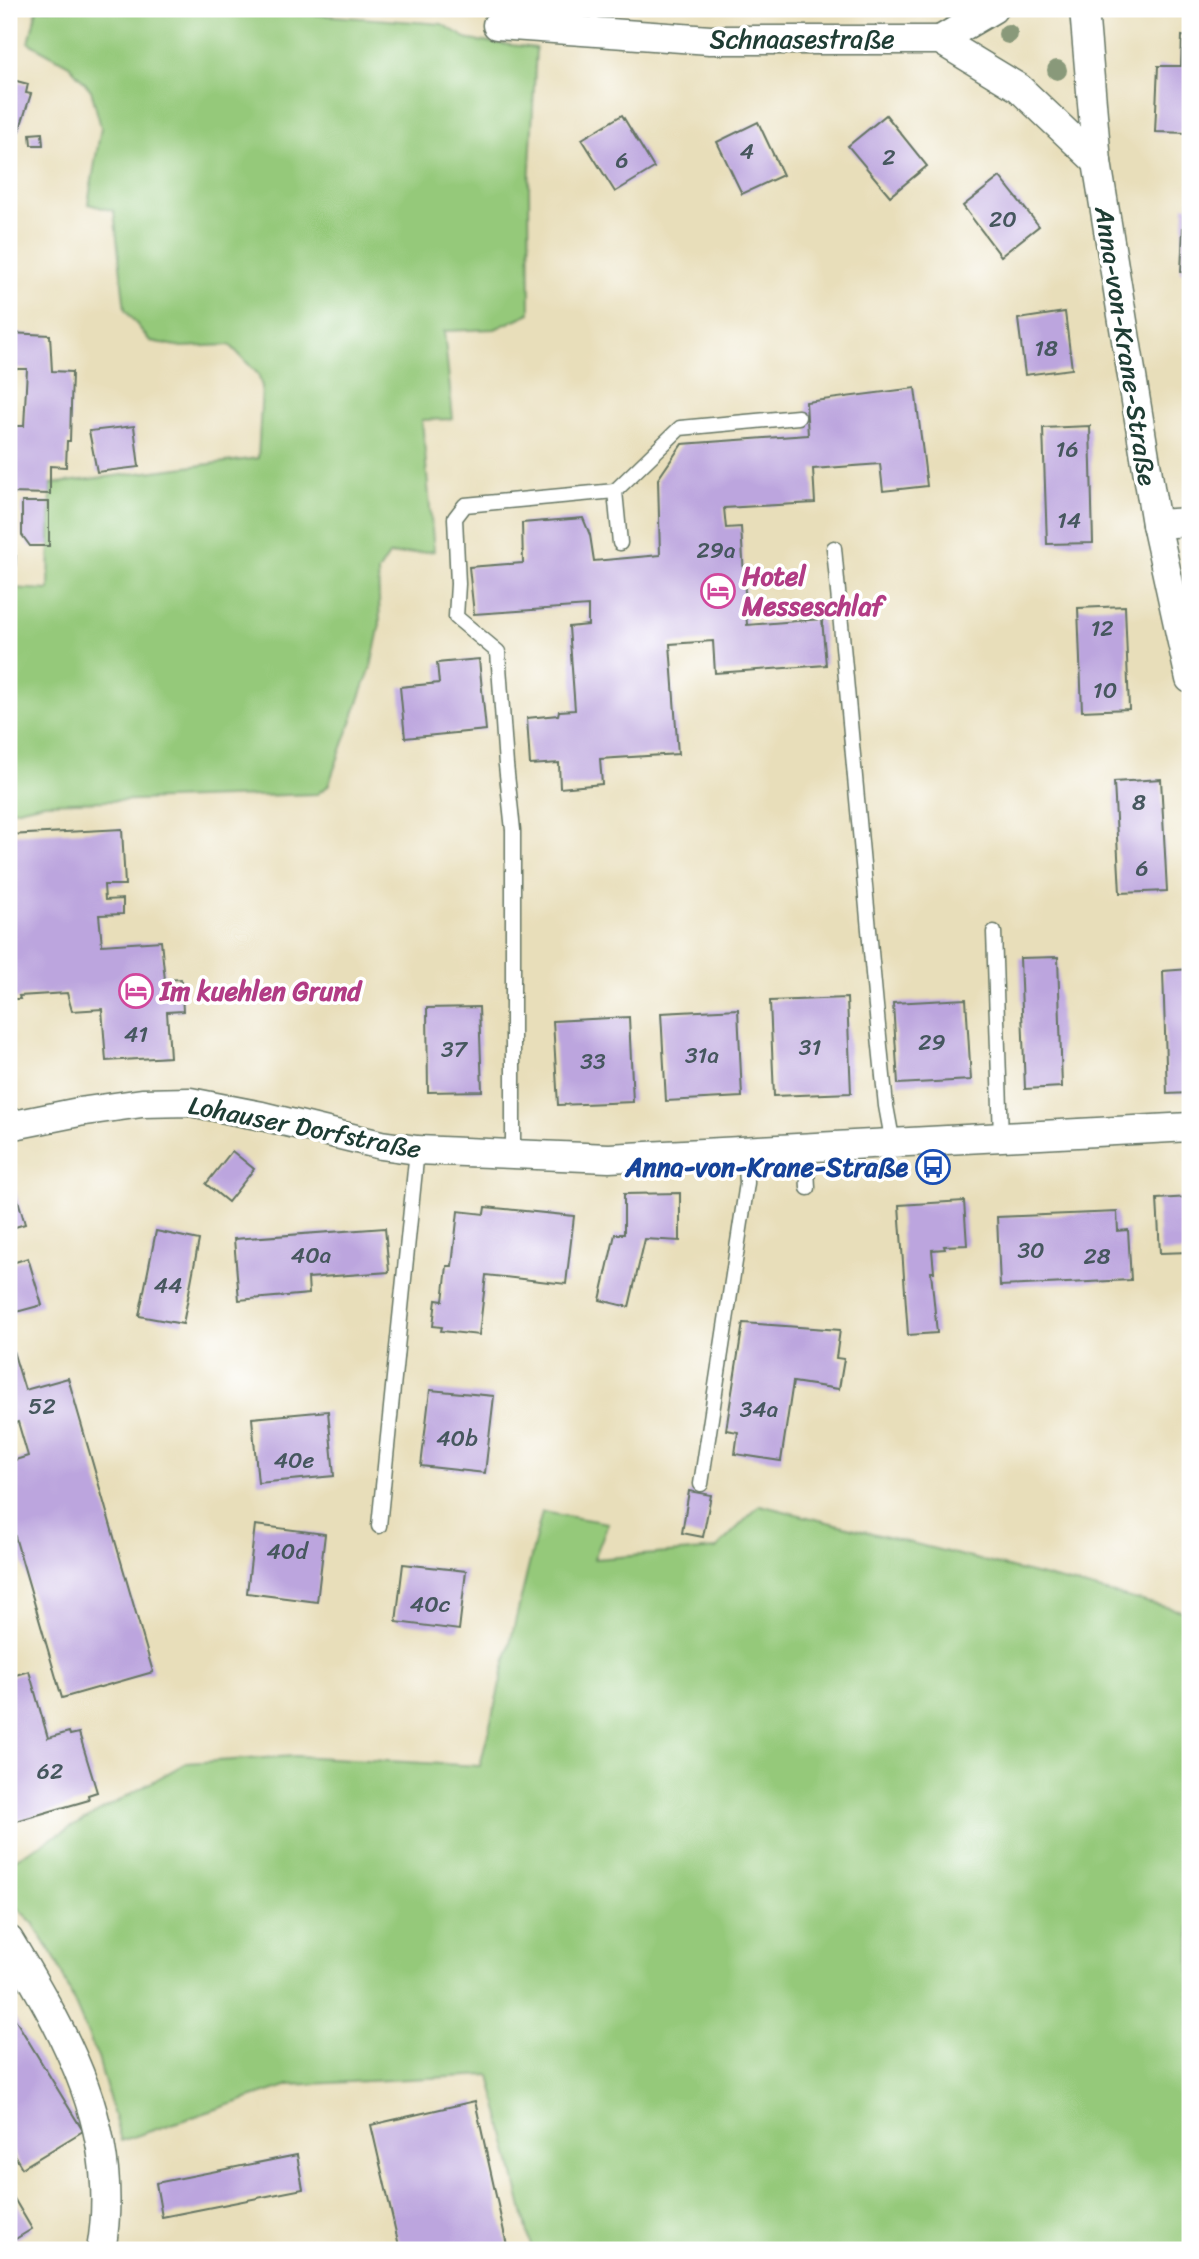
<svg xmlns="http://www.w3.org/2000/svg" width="1199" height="2259" viewBox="0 0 1199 2259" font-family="Sriracha,sans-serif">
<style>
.green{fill:#95c97a;stroke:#5a8357;stroke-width:2}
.building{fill:#bca5de}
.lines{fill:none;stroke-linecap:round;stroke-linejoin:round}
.lane-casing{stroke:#657563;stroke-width:17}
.street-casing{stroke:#657563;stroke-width:31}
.lane{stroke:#fff;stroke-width:14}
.street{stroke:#fff;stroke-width:28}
.tree{fill:#89997a}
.labels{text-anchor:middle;stroke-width:7;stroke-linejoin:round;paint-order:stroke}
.number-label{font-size:23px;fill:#46575e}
.street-label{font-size:26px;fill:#1f3d34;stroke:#fff}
.hotel-label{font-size:26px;font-weight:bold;fill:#b23c85;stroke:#fff;text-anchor:start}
.transit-label{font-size:26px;font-weight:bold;fill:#164399;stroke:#fff;text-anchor:end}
</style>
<rect width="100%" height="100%" fill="#fff"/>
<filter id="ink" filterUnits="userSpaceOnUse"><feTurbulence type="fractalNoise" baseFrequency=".0143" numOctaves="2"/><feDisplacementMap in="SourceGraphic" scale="14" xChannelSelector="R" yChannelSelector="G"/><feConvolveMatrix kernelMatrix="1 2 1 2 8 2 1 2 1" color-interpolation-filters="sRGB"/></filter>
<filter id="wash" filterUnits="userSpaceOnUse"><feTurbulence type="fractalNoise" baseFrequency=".00686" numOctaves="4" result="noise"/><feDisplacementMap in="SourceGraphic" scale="28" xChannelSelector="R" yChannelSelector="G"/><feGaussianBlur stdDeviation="1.57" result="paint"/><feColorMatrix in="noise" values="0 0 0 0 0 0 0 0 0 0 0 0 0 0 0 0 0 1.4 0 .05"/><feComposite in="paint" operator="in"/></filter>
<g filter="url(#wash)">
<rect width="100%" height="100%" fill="#e8deba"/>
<!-- green -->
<g class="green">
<path d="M37,9H238L442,24L469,40L536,48L529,188L530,313L495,329L444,331L453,419L422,420L434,551L389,555L378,572L380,624L371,667L328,786L317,794L44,803L9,811V588L49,590L51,484L258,458L262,387L258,374L230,345L182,347L150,341L125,310L114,211L88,204L101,127L91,90L69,65L29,43Z"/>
<path d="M760,1505L1190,1613V2250H532L490,2075L289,2085L121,2141L98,2058L57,1962L33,1923L9,1900V1862L186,1763L295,1756L480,1766L542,1512L608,1523L594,1559L716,1549Z"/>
</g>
<g id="blocks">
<!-- building -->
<g class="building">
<path d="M1182,36L1190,37V133L1155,132L1158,66H1181Z"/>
<path d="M9,79L28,84L26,93L31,94L19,131L9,128Z"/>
<path d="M622,115L654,168L615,192L582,139Z"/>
<path d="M886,115L927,166L890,196L848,146Z"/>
<path d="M758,122L783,175L742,194L717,142Z"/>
<path d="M42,133L43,145H31L30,134Z"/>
<path d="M1000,177L1039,226L1001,256L963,206Z"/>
<path d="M1184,206H1190V273L1181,272Z"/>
<path d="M1065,312L1072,369L1025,375L1018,319Z"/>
<path d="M9,333L50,335L52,371L72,372L70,441H67L66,467L50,466V494L9,493V426H24L27,369H9Z"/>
<path d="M915,388L927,486L883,491L880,464L813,469L815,503L724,508L726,528L741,527L747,625L822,619L826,665L715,673L713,641L670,644L678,754L600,759L602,784L560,788L559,763L530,765L527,718L558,715L559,711L575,710L569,627L588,625V606L474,614L469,567L523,563L522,523L583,518L590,535L594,561L660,555L658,479L682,444L808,435L806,402Z"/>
<path d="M134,426L139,467L97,472L89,431Z"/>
<path d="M1090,426L1093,543L1047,544L1043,428Z"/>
<path d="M22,502H49V546H30L22,535Z"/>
<path d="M9,556H16L14,584H9Z"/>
<path d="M1125,606L1129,709L1082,711L1078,608Z"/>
<path d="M479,659L486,730L405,738L400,687L439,683L437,663Z"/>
<path d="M1161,779L1167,891L1120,893L1114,782Z"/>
<path d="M122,829L125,885H104L105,900L123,899V914L99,915L102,945L161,941L165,980L181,979L183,1011L167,1012L170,1057L106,1061L102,1009L72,1011L67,993L19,996L20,999H9V835Z"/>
<path d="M1058,957L1062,1087L1025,1089L1020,958Z"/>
<path d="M1190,969V1093L1167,1094L1163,971Z"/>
<path d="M847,998L851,1093L774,1096L770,1001Z"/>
<path d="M966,999L971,1080L898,1084L893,1003Z"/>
<path d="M479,1007L482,1091L428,1092L427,1008Z"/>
<path d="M738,1009L742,1097L666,1101L661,1013Z"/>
<path d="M629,1017L633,1102L558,1105L553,1021Z"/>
<path d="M232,1151L254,1169L228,1202L206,1184Z"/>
<path d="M9,1169L25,1224L9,1229Z"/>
<path d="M680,1193V1241L645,1239L629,1307L600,1300L615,1234H624V1194Z"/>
<path d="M1190,1197V1252L1160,1253L1157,1199Z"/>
<path d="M964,1201L967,1245L944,1246L945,1249L932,1250L934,1272H931L937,1333L908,1335L899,1205Z"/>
<path d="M485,1207L574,1216L566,1284L486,1275L479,1335L441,1331L442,1327L433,1326L436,1300L443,1301L447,1266H452L458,1211L484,1214Z"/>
<path d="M1117,1212L1118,1231L1128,1230L1131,1280L1000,1286L997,1217Z"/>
<path d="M385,1228L389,1272L308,1278L309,1294L239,1300L234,1239Z"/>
<path d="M156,1231L199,1240L183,1324L139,1316Z"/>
<path d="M28,1258L42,1305L9,1314V1264Z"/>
<path d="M743,1323L840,1330L836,1358L844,1359L839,1389L793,1382L781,1461L735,1454L738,1432L726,1430Z"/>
<path d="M13,1351L25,1390L68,1378L153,1672L62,1698L9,1516V1462L28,1456L18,1422L9,1425V1352Z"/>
<path d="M430,1390L494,1396L485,1473L421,1466Z"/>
<path d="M328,1411L334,1476L258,1483L252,1418Z"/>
<path d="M689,1491L711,1495L703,1537L682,1533Z"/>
<path d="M255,1525L325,1534L317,1602L247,1593Z"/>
<path d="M403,1564L466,1571L459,1630L396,1622Z"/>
<path d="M29,1671L48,1738L69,1732L70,1735L79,1733L97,1792L88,1795L89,1800L13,1822L12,1818L9,1819V1677Z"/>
<path d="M9,2009L83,2131L22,2168L9,2146Z"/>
<path d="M475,2101L508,2250H400L371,2125Z"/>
<path d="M297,2155L303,2189L162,2217L156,2183Z"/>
<path d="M9,2190L32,2229L9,2243Z"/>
</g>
</g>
</g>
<g filter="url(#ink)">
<use href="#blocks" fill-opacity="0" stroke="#657563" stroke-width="2"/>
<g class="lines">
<!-- lane casing -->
<g class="lane-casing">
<g id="lane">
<path d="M620,543L615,491L680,428L798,417"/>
<path d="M834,548L876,1006L886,1106L893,1144"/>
<path d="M994,932L1001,1137"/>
<path d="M806,1148L808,1188"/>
<path d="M513,1154V830L506,765L498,652L456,617L458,584L455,518L465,505L615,491"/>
<path d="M701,1484L747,1183L745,1151"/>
<path d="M379,1526L417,1150"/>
</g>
</g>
<!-- street casing -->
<g class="street-casing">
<g id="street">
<path d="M1084,9L1097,162L1156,524L1190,679"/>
<path d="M497,25L710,40H940L1019,88L1097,162"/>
<path d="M940,40L993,9"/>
<path d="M1156,524L1190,522"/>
<path d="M9,1126L79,1112L142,1103L190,1102L262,1116L381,1145L417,1150L609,1158L1190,1127"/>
<path d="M9,1940C67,2036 122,2133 101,2250"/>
</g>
</g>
<!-- lane -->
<use href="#lane" class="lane"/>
<!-- street -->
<use href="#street" class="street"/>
</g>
<!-- trees -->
<g class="tree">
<circle cx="1008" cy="34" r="10"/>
<circle cx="1057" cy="70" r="10"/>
</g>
</g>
<!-- icons -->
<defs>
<g id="hotel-ring" transform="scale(1.75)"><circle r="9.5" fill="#fff" stroke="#d1479c" stroke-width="1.5"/><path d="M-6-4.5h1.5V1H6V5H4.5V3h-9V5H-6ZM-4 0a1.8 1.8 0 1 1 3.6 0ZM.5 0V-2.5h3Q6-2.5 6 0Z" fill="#d1479c"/></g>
<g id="bus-ring" transform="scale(1.75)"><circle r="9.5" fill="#fff" stroke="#1a4fb4" stroke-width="1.5"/><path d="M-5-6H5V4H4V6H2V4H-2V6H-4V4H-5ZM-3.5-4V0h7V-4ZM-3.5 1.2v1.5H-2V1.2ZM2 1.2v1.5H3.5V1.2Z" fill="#1a4fb4"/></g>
</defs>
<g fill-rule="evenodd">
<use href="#hotel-ring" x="718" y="591"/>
<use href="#hotel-ring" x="136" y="991"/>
<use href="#bus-ring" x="933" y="1167"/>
</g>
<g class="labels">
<!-- number labels -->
<g class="number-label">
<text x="747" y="159">4</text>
<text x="889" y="165">2</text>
<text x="622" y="168">6</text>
<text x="1003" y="227">20</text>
<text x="1046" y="356">18</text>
<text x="1067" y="457">16</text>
<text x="1069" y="528">14</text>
<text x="716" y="558">29a</text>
<text x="1102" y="636">12</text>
<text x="1105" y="698">10</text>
<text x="1139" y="810">8</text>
<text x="1142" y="876">6</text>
<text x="136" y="1042">41</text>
<text x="932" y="1050">29</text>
<text x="810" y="1055">31</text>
<text x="454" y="1057">37</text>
<text x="702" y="1063">31a</text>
<text x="593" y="1069">33</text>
<text x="1031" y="1258">30</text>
<text x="311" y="1263">40a</text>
<text x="1097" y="1264">28</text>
<text x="168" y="1293">44</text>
<text x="42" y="1414">52</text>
<text x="759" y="1417">34a</text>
<text x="457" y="1446">40b</text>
<text x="294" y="1468">40e</text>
<text x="287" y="1559">40d</text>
<text x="430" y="1612">40c</text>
<text x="50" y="1779">62</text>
</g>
<!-- street labels -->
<g class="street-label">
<text x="802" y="48">Schnaasestraße</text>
<text transform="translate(1126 346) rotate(81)" y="9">Anna-von-Krane-Straße</text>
<text transform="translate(305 1127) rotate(11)" y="9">Lohauser Dorfstraße</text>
</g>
<!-- hotel labels -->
<g class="hotel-label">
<text x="742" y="585">Hotel<tspan x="742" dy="30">Messeschlaf</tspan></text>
<text x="160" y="1000">Im kuehlen Grund</text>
</g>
<!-- transit labels -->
<g class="transit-label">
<text x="908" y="1176">Anna-von-Krane-Straße</text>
</g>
</g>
<!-- margin -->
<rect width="1199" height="2259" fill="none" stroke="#fff" stroke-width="35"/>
</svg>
